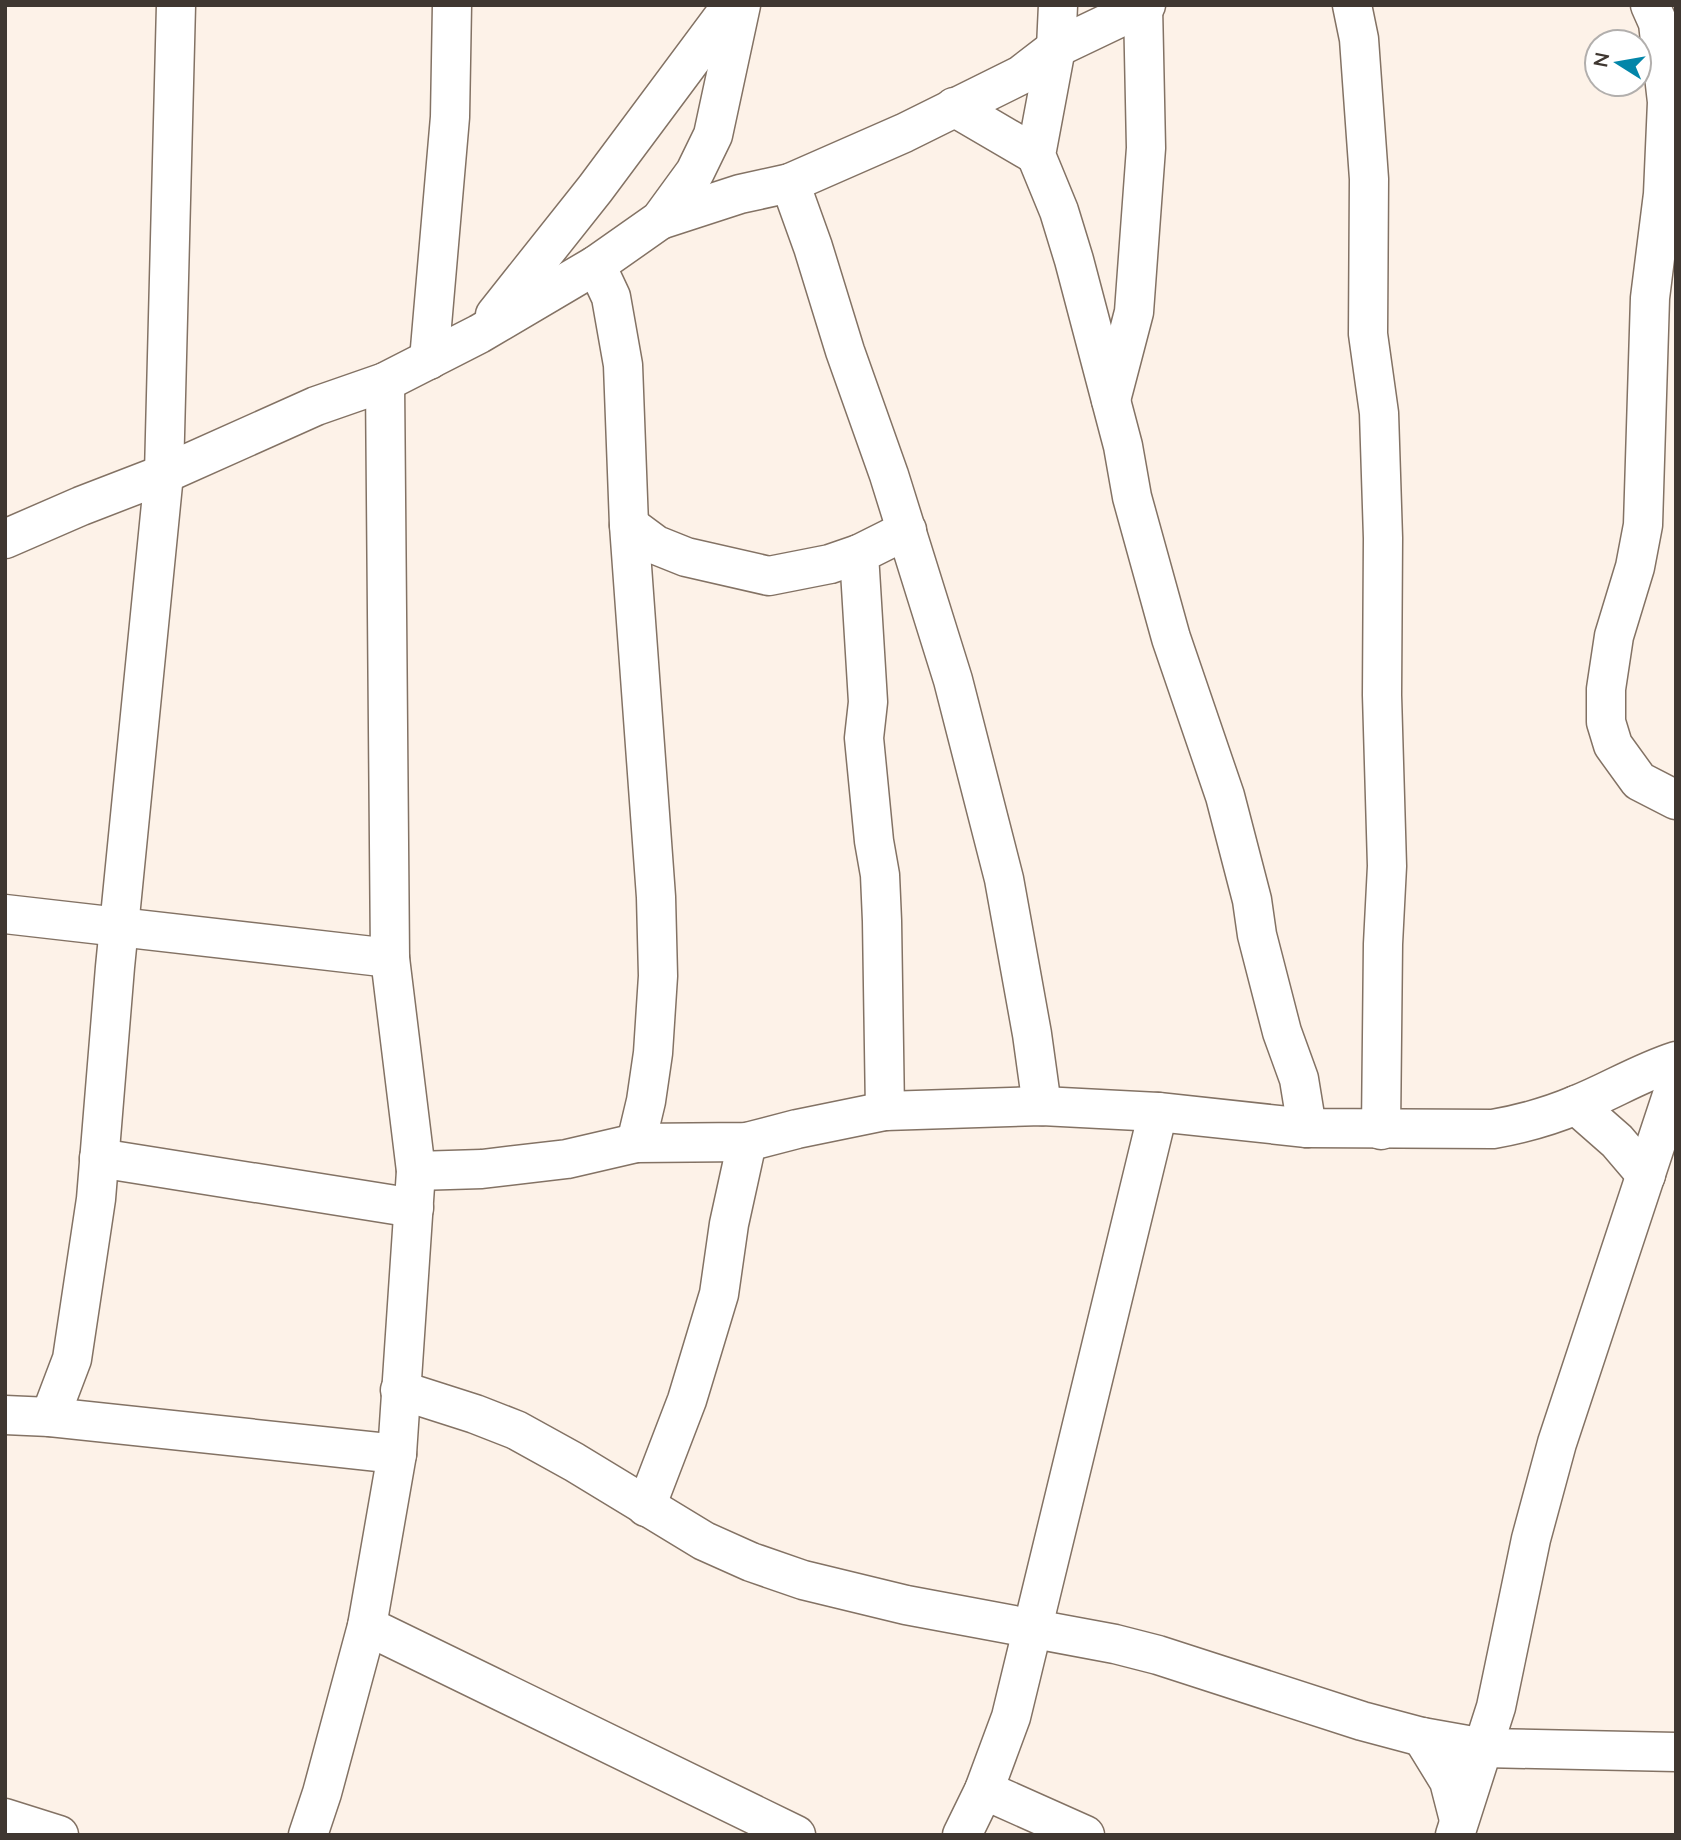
<svg xmlns="http://www.w3.org/2000/svg" width="1681" height="1840" viewBox="0 0 1681 1840" font-family="Lato,sans-serif">
<style>
.lines{fill:none;stroke-linecap:round;stroke-linejoin:round}
.minor-casing{stroke:#837264;stroke-width:41}
.minor{stroke:#fff;stroke-width:38}
</style>
<rect width="100%" height="100%" fill="#fdf2e8"/>
<g class="lines">
<!-- minor casing -->
<g class="minor-casing">
<g id="minor">
<path d="M1058,5L1056,48L1036,155L1059,211L1074,260L1123,446L1132,497L1171,638L1225,796L1252,900L1257,935L1282,1032L1299,1079L1307,1128"/>
<path d="M1352,5L1359,39L1369,179L1368,334L1379,413L1383,538L1382,695L1387,866L1383,944L1381,1130"/>
<path d="M1650,5L1658,23L1667,102L1663,194L1650,298L1643,525L1635,567L1614,636L1606,689V722L1613,745L1639,781L1676,800"/>
<path d="M954,107L1036,155"/>
<path d="M790,183L813,247L845,351L889,475L953,680L1004,879L1032,1034L1042,1106"/>
<path d="M660,220L740,194L790,183L904,133L1021,75L1056,48L1146,5"/>
<path d="M596,265L611,297L623,365L629,525L656,897L658,976L653,1053L646,1101L636,1143"/>
<path d="M495,315L595,189L732,5"/>
<path d="M429,360L450,117L452,5"/>
<path d="M1111,400L1134,312L1146,148L1143,6"/>
<path d="M629,525L656,545L686,557L769,576L830,564L859,554"/>
<path d="M5,539L81,506L164,474L316,406L385,382L479,334L596,265L660,220L695,172L713,135L741,5"/>
<path d="M5,914L390,958"/>
<path d="M1576,1105L1617,1141L1646,1175"/>
<path d="M885,1111L882,921L880,875L874,841L864,738L868,702L859,554L907,530"/>
<path d="M99,1158L414,1208"/>
<path d="M416,1171L482,1169L567,1159L636,1143L747,1142L797,1129L885,1111L1042,1106L1158,1112L1307,1128L1493,1129C1521,1124 1550,1116 1576,1105C1611,1091 1639,1073 1676,1061"/>
<path d="M400,1390L475,1414L516,1430L574,1462L704,1541L751,1562L803,1580L906,1605L1115,1644L1158,1655L1362,1721L1422,1737L1484,1748L1676,1752"/>
<path d="M5,1415L50,1417L397,1454"/>
<path d="M50,1417L72,1359L96,1199L115,967L164,474L176,5"/>
<path d="M646,1507L687,1400L719,1294L729,1224L747,1142"/>
<path d="M367,1626L796,1835"/>
<path d="M1422,1737L1449,1781L1459,1820"/>
<path d="M984,1790L1085,1835"/>
<path d="M5,1818L59,1835"/>
<path d="M308,1835L322,1793L367,1626L397,1454L416,1171L390,958L385,382"/>
<path d="M962,1835L984,1790L1011,1717L1158,1112"/>
<path d="M1455,1835L1496,1707L1531,1539L1557,1443L1676,1083"/>
</g>
</g>
<!-- minor -->
<use href="#minor" class="minor"/>
</g>
<!-- border -->
<rect width="1681" height="1840" fill="none" stroke="#3f3731" stroke-width="14"/>
<!-- north arrow -->
<g transform="translate(1618 63) rotate(281)"><circle r="33" fill="#ffffff" stroke="#b2afad" stroke-width="2"/>
<path d="M0-5L12 26L0 18L-12 26Z" fill="#0386a9"/>
<text y="-10" font-size="19" font-weight="bold" text-anchor="middle" fill="#3f3731">N</text>
</g>
</svg>
